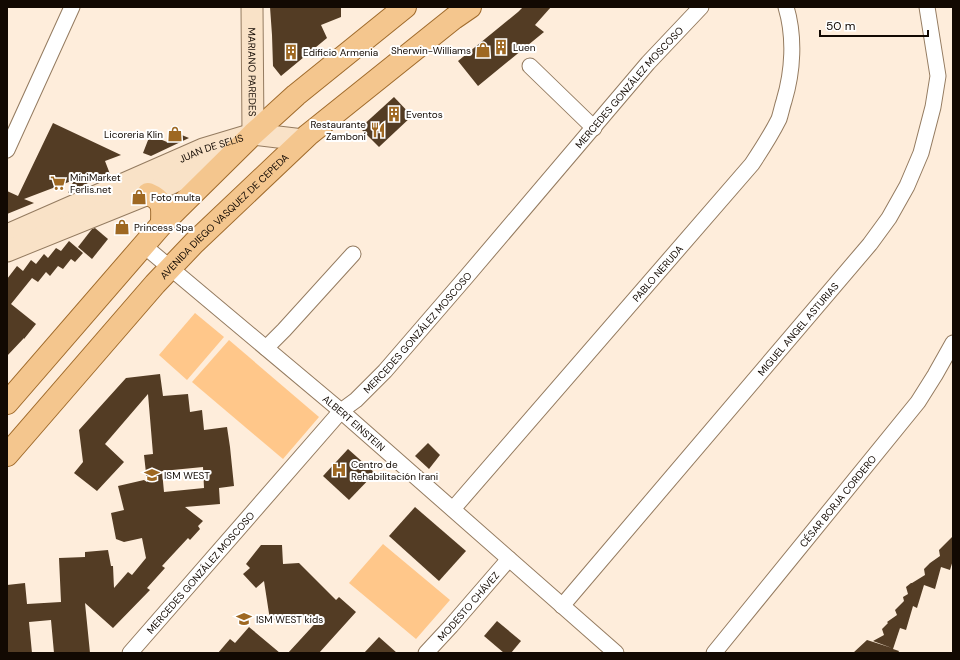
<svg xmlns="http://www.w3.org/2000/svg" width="960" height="660" viewBox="0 0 960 660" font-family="'DM Sans',sans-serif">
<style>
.green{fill:#ffc78a}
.building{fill:#533c24;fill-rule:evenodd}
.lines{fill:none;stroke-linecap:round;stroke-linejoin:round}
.street-casing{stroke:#947b60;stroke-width:17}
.secondary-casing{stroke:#947b60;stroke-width:23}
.primary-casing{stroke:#a06b2c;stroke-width:24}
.street{stroke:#fff;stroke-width:15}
.secondary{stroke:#f9e2c7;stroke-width:21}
.primary{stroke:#f4c68e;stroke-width:22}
.labels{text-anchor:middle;stroke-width:4;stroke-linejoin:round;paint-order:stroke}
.poi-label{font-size:10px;fill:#120902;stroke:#fff;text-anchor:start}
.street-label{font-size:10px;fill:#120902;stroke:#fff}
</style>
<rect width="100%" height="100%" fill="#feeddb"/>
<!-- green -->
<g class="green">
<path d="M195,313L224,337L187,380L159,355Z"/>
<path d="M229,340L319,417L283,459L192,382Z"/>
<path d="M383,544L450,600L416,639L349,583Z"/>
</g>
<!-- building -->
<g class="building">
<path d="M270,7H341V17L321,25L327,38L281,76L273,66L272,35Z"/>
<path d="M523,7H551L535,25L544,32L478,86L458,61L518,12Z"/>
<path d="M394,97L412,116L379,147L360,128Z"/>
<path d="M53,123L121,155L105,161L110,174L90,182L68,193L74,180L24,199L34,203L7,214V191L18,196Z"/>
<path d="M172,131L189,138L151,156L143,153L150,135L167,142Z"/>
<path d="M95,228L108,239L92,259L78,247L92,229Z"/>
<path d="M69,241L83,253L75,262L71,259L63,269L58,266L50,276L46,272L38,282L32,278L11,304L36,324L24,339V338L7,356V279L17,266L23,271L31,260L36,264L44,254L48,258L56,248L61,251Z"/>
<path d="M160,374L163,396L188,394L190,412L202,410L204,430L227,427L230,447L234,486L219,488L220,504L185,507L203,521L198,526L200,529L190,540L188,538L162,566L165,568L147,588L150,590L113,628L85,603L90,653H54L51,620L29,622L32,653H7V585L25,583L27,604L61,602L59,558L85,557V552L108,550L111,566H113L114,588L128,572L132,575L146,558L142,538L124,542L116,539L111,513L124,510L118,486L144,480L147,482L144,455L153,454L148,394L105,444L124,462L97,491L74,473L83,462L79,430L126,378ZM203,467L204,488L164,492L162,471Z"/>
<path d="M428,443L440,455L429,469L415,456Z"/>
<path d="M348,449L375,473L349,500L323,476Z"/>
<path d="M415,507L466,551L439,581L389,536Z"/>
<path d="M953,536V560L950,570L941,567L935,589L924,585L917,608L913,606L906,630L900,628L893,649L899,651L898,653H853L867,640L892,648L873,641L884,635L882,629L888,623L887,622L897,615L895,610L904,601L903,597L908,594L906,587L911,583H912L925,575L924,569L930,563L940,556L939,550Z"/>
<path d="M261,545H282L283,564L299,563L336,600L339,597L356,612L319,653H288L322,616L270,620L264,581L256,588L243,574L250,568L246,564Z"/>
<path d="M497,621L521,641L511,653H504L484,636Z"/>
<path d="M249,627L280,653H218L230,639L235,643Z"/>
<path d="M379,637L397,653H364Z"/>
</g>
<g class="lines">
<!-- street casing -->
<g class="street-casing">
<g id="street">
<path d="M530,66L594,128"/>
<path d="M7,150L72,7"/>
<path id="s1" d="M143,245L341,411L616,653"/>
<path d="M266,348L284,330L353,254"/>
<path id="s2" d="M453,509L752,164C762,149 771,135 779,119C781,113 782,107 784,101C793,71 795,37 786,7"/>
<path id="s3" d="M562,606L870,244L889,218L907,186L921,153L933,107L938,76L927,7"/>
<path id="s4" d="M130,653L341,411L356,400L385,371L467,276L648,63L701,7"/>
<path id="s5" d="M426,653L451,626L509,559"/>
<path id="s6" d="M714,653L918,402L935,375L953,343"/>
</g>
</g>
<!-- secondary casing -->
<g class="secondary-casing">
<g id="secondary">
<path id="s7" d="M252,7L253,134"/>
<path id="s8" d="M7,235L203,149L253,134L303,140"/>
<path d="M7,251L148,194L209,166L225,154"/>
</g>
</g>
<!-- primary casing -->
<g class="primary-casing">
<g id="primary">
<path d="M148,194C165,201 162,208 162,224"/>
<path d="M7,403L162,224L253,134L296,95L405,7"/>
<path id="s9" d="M7,455L155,284L194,243L308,135L454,18L470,7"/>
</g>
</g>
<!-- street -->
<use href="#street" class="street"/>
<!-- secondary -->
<use href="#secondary" class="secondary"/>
<!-- primary -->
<use href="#primary" class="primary"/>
</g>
<!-- icons -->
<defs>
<g id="building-bare" transform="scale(1.2)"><path d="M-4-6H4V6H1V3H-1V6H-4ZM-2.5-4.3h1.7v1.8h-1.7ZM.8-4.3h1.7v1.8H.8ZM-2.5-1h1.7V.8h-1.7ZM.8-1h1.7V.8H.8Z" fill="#9e6822" stroke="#fff" stroke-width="2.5" paint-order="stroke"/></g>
<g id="shop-bare" transform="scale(1.2)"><path d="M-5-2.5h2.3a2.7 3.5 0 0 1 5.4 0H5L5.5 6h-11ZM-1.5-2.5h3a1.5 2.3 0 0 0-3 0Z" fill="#9e6822" stroke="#fff" stroke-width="2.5" paint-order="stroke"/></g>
<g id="restaurant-bare" transform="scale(1.2)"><path d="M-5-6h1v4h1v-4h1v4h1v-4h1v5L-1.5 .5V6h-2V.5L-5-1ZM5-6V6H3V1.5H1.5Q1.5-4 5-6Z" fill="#9e6822" stroke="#fff" stroke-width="2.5" paint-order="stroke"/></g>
<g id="supermarket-bare" transform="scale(1.2)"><path d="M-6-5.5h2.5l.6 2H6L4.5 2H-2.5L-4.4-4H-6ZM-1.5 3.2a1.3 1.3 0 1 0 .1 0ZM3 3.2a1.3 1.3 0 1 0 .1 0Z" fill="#9e6822" stroke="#fff" stroke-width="2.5" paint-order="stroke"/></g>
<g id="hospital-bare" transform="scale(1.2)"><path d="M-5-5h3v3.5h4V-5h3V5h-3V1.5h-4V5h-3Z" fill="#9e6822" stroke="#fff" stroke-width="2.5" paint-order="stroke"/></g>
<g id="school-bare" transform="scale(1.2)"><path d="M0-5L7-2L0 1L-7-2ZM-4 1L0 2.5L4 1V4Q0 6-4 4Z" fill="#9e6822" stroke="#fff" stroke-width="2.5" paint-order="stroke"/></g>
</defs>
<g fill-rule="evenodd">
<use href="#building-bare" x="501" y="47"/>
<use href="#shop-bare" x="483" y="50"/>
<use href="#building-bare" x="291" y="52"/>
<use href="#building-bare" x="394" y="114"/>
<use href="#restaurant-bare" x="378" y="130"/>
<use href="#shop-bare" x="175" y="134"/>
<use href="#supermarket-bare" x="58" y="183"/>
<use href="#shop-bare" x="139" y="197"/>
<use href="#shop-bare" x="122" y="227"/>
<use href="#hospital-bare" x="339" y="470"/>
<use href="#school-bare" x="152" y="475"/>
<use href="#school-bare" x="244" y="619"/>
</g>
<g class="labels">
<!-- poi labels -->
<g class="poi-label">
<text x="513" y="51">Luen</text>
<text x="471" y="54" text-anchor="end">Sherwin-Williams</text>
<text x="303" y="56">Edificio Armenia</text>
<text x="406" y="118">Eventos</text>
<text x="366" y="128" text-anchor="end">Restaurante<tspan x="366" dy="12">Zamboni</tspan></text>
<text x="163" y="138" text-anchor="end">Licoreria Klin</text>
<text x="70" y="181">MiniMarket<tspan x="70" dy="12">Ferlis.net</tspan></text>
<text x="151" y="201">Foto multa</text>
<text x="134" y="231">Princess Spa</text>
<text x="351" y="468">Centro de<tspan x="351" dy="12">Rehabilitación Irani</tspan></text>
<text x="164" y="479">ISM WEST</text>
<text x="256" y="623">ISM WEST kids</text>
</g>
<!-- street labels -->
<g class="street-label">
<text dy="4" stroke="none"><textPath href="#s7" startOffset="65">MARIANO PAREDES</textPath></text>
<text dy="4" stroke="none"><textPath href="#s4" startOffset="755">MERCEDES GONZÁLEZ MOSCOSO</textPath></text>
<text dy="4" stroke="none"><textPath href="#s8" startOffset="222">JUAN DE SELIS</textPath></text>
<text dy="4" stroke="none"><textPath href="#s9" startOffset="323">AVENIDA DIEGO VASQUEZ DE CEPEDA</textPath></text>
<text dy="4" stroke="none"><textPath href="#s2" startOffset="312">PABLO NERUDA</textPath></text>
<text dy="4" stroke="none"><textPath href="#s3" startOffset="364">MIGUEL ANGEL ASTURIAS</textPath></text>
<text dy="4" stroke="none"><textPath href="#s4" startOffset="431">MERCEDES GONZÁLEZ MOSCOSO</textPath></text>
<text dy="4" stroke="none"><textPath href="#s1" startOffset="276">ALBERT EINSTEIN</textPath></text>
<text dy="4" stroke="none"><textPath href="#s6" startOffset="196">CÉSAR BORJA CORDERO</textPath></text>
<text dy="4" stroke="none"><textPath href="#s4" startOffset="107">MERCEDES GONZÁLEZ MOSCOSO</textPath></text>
<text dy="4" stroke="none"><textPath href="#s5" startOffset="63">MODESTO CHÁVEZ</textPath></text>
</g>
</g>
<!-- border -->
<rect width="960" height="660" fill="none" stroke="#120902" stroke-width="16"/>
<!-- scale -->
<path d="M820 30v6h108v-6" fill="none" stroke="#120902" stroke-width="2"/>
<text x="826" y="30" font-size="12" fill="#120902" stroke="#ffffff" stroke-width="3" paint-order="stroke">50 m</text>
</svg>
